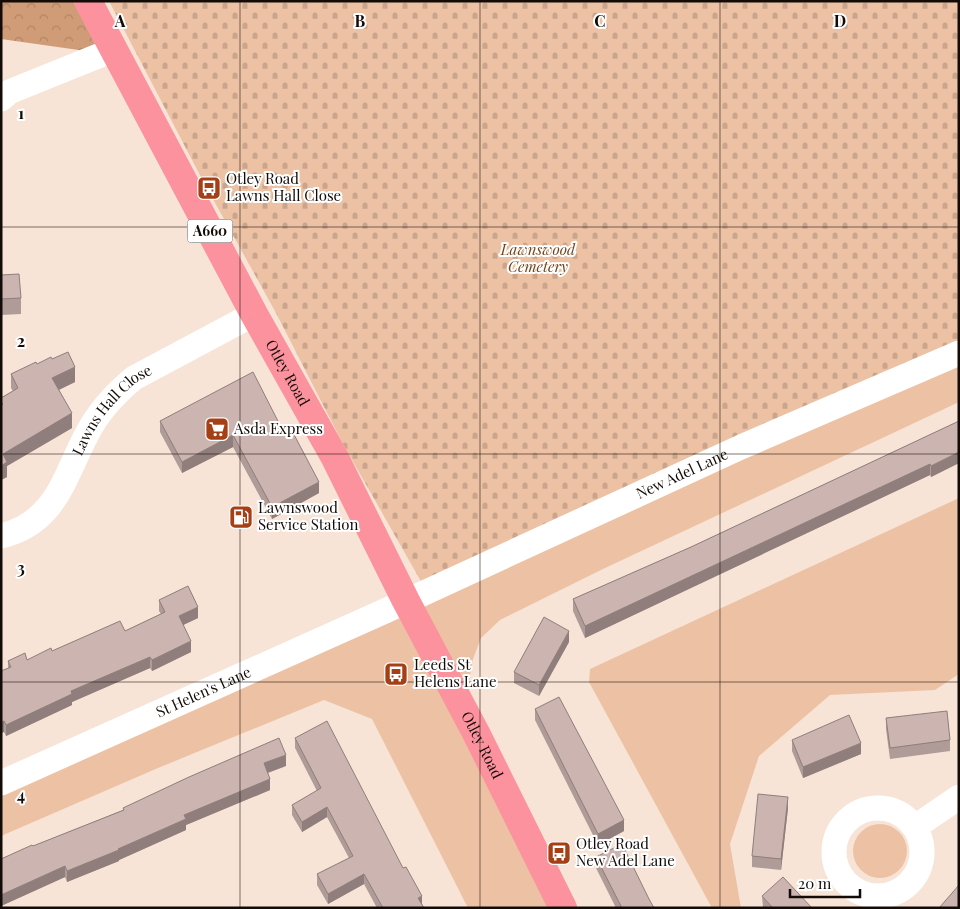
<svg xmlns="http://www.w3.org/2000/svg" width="960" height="909" viewBox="0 0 960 909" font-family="'Playfair Display',serif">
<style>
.grass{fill:#edc2a4}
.forest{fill:url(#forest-crowns)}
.cemetery{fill:url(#cemetery-stones)}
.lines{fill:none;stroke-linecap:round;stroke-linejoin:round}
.minor{stroke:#fff;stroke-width:25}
.trunk{stroke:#fc929e;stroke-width:28}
.wall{fill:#af9b97}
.shaded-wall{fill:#8f7e7b}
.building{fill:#ccb4b0;stroke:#8f7e7b}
.grid{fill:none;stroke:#120b07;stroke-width:1;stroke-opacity:0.55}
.labels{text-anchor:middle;stroke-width:4;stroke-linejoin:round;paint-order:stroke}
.shield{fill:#fff;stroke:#595451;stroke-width:1}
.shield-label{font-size:14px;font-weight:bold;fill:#120b07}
.poi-label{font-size:15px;fill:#120b07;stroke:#fff;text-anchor:start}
.park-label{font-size:15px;font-style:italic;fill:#734218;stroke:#fff}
.street-label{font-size:15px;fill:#120b07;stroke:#fff}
.grid-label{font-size:16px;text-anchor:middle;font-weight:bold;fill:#120b07;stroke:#fff;stroke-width:4;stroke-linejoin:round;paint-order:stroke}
</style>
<defs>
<pattern id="forest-crowns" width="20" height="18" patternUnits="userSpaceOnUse" patternTransform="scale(1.25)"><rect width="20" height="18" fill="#cf9c77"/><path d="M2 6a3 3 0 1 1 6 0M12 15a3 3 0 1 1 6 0" fill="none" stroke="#b18565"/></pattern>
<pattern id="cemetery-stones" width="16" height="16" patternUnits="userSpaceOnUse" patternTransform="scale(1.25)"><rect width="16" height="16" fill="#edc2a4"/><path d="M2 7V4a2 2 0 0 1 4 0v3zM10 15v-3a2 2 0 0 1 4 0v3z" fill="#caa58c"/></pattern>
</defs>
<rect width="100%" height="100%" fill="#f7e4d6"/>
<!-- grass -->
<g class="grass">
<path d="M959,353V402L603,569L500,620L481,638L473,659L464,709L563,908H468L372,719L324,700L158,768L1,836V783Z"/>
<path d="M959,498V674L935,690L830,695L759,756L730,844L741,908H712L589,682L590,669Z"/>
<circle cx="880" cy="851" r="27"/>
</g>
<!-- forest -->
<path class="forest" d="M1,1H73L100,53L1,39Z"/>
<!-- cemetery -->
<path class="cemetery" d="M109,1H959V354L427,592L343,444L276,313L203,181Z"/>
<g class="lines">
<!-- minor -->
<g class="minor">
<path d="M1,99L9,92L113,50"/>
<path id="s1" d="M1,536C56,523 64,477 87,434C98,412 116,393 134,378L254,314"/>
<path id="s2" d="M1,783L385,611L741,447L959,353"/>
<circle cx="878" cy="852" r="44"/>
<path d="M915,827L959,797"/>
</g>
<!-- trunk -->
<path class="trunk" id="s3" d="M88,1L254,314L335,458L406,601L476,733L563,908"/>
</g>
<!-- wall -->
<g class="wall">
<path d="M1,275L21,298V314L1,315Z"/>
<path d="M52,359L75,382L59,390L72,428L7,466V477L1,480V398L13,391L11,388V374Z"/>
<path d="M160,421L283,431L319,493L272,519L233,447L182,473L160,432Z"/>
<path d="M959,421V463L931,477L930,475L585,638L573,611V599L691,547Z"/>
<path d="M159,600L198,618L183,625L191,652L152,671L150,668L72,702V705L6,736L4,732L1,733V671L8,668V661L27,660L52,651L125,631L161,614L159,611Z"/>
<path d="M569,642L539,696L514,683V672Z"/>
<path d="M535,709L624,831L598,845L535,720Z"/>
<path d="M886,718L950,740V751L890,759L886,729Z"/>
<path d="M295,738L422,904L424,908H377L364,884L328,904L317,885V874L349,858L327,817L302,832L292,815V805L317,791L295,748Z"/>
<path d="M792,740L861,754L803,778L792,751Z"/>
<path d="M286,766L268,773L270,790L186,825V830L119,860V861L67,882L65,877L1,906V859L123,810V808Z"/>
<path d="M788,808L781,870L752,867V856Z"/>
<path d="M596,857L654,908H616L596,868Z"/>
<path d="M762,896L812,908H763Z"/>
</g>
<!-- shaded-wall -->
<g class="shaded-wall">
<path d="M75,367V382L52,393V378Z"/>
<path d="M72,413V428L7,466V477L1,480V466L3,454Z"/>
<path d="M233,435V447L182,473V462Z"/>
<path d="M959,452V463L931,477V466Z"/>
<path d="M930,464V475L585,638V626Z"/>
<path d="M319,482V493L272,519V507Z"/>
<path d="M198,607V618L179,627V616Z"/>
<path d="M569,631V642L539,696V685Z"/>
<path d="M191,641V652L152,671V660Z"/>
<path d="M150,657V668L72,702V705L6,736V725L71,691Z"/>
<path d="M4,721V732L1,733V722Z"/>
<path d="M861,743V754L803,778V767Z"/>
<path d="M286,755V766L264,774V763Z"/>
<path d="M270,779V790L186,825V830L119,860V861L67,882V871L118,849L184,815Z"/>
<path d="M788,797V808L781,870V859Z"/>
<path d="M327,807V817L302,832V822Z"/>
<path d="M624,820V831L598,845V834Z"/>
<path d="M65,866V877L1,906V895Z"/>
<path d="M364,874V884L328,904V894Z"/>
<path d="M422,896V906L418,898Z"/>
</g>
<!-- building -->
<g class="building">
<path d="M19,274L21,298L1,299V275Z"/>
<path d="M68,352L75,367L52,378L72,413L3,454L7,462L1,466V405L3,404L1,402V398L18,388L11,374L36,362L37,364L51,357L52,359Z"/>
<path d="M253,372L283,431L290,427L319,482L272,507L233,435L182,462L160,421Z"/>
<path d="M959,421V452L931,466L930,464L585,626L573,599L691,547Z"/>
<path d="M188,586L198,607L179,616L191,641L152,660L150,657L71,691L72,694L6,725L4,721L1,722V671L11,667L8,661L25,653L27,660L51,648L52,651L120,621L125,631L165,612L159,600Z"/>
<path d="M544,617L569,631L539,685L514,672Z"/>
<path d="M559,697L624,820L598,834L535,709Z"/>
<path d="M947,711L950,740L890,748L886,718Z"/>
<path d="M849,715L861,743L803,767L792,740Z"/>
<path d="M327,721L403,868L406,867L422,896L418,898L424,908H383L364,874L328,894L317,874L353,856L327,807L302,822L292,805L321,788L295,738Z"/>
<path d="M279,738L286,755L264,763L270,779L184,815L186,819L118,849L119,850L67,871L65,866L1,895V859L32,845L33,846L124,810L123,808L189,777Z"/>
<path d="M758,794L788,797L781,859L752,856Z"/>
<path d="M622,844L649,899L654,908H622L596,857Z"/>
<path d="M783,877L812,908H773L762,896Z"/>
<path d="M959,885V908H939Z"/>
</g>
<!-- grid -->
<path class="grid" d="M240,1V908M480,1V908M720,1V908M1,227H959M1,454H959M1,682H959"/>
<!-- icons -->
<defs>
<g id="bus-square" transform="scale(1.25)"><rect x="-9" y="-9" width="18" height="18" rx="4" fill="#a53f16" stroke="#fff"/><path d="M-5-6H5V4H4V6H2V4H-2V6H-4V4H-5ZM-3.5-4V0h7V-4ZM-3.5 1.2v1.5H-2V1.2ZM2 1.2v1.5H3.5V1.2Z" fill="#fff"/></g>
<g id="supermarket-square" transform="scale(1.25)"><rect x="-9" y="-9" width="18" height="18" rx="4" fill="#a53f16" stroke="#fff"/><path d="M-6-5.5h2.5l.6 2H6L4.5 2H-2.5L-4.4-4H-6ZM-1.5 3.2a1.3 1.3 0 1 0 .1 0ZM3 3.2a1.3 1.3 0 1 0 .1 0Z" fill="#fff"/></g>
<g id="fuel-square" transform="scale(1.25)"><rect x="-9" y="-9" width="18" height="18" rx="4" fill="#a53f16" stroke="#fff"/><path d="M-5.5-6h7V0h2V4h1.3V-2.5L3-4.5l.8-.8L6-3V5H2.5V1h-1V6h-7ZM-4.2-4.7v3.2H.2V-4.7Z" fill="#fff"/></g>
</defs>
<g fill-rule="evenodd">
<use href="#bus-square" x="209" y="188"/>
<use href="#supermarket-square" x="217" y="429"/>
<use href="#fuel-square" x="241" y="517"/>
<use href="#bus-square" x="396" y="674"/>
<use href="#bus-square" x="559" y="853"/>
</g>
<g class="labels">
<!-- shield labels -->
<rect class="shield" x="187.5" y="219.5" width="45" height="23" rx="4"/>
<g class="shield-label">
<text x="210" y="236">A660</text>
</g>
<!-- poi labels -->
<g class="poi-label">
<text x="226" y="184">Otley Road<tspan x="226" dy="17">Lawns Hall Close</tspan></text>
<text x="234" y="434">Asda Express</text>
<text x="258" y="513">Lawnswood<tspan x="258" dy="17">Service Station</tspan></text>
<text x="414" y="670">Leeds St<tspan x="414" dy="17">Helens Lane</tspan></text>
<text x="576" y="849">Otley Road<tspan x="576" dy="17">New Adel Lane</tspan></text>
</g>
<!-- park labels -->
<g class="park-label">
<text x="538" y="255">Lawnswood<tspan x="538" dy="17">Cemetery</tspan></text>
</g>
<!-- street labels -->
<g class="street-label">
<text dy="5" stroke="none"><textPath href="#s3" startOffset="422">Otley Road</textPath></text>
<text dy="5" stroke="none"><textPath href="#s1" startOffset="174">Lawns Hall Close</textPath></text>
<text dy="5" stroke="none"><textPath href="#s2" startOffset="748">New Adel Lane</textPath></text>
<text dy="5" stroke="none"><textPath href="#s2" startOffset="222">St Helen's Lane</textPath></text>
<text dy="5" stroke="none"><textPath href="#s3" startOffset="842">Otley Road</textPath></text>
</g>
</g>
<g class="grid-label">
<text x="120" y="27">A</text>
<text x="360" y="27">B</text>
<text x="600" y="27">C</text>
<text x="840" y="27">D</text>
<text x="21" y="119">1</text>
<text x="21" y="347">2</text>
<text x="21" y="574">3</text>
<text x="21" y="801">4</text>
</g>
<!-- border -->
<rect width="960" height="909" fill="none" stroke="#120b07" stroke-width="5"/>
<!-- scale -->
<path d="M790 889v8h70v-8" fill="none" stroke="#120b07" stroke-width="2.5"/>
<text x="798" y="889" font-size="15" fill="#120b07" stroke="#ffffff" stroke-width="4" paint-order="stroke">20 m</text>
</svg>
